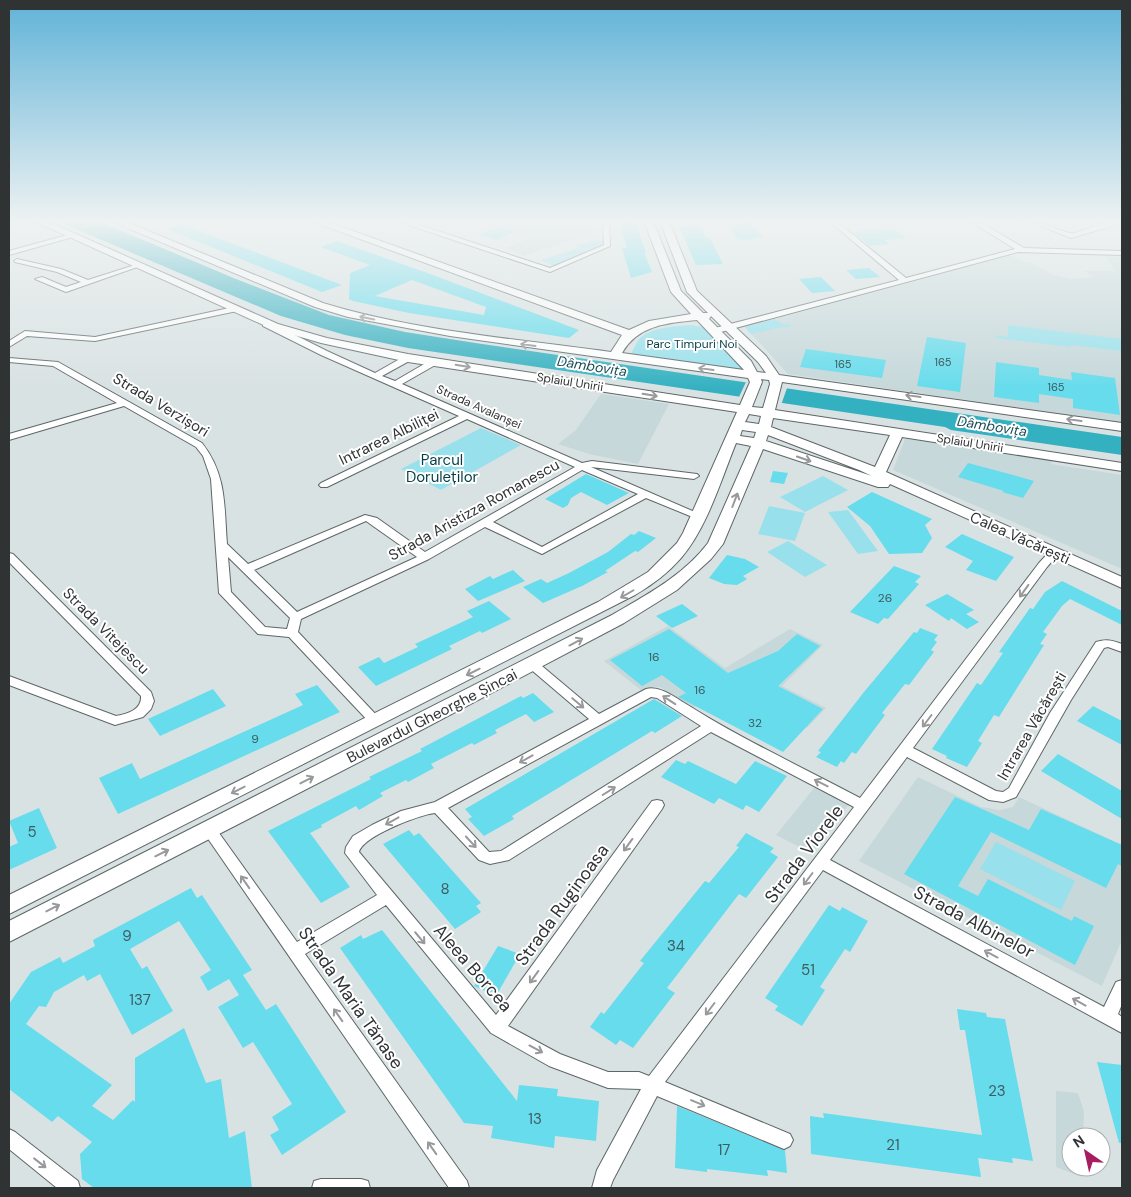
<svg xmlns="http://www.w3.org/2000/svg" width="1131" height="1197" viewBox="0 0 1131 1197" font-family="'DM Sans',sans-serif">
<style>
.built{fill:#c6d8da}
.green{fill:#98e1ec}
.water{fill:#34b1c1}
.pier{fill:#d9e2e3}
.building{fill:#66dcec;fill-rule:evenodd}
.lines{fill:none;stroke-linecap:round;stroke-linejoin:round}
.street-casing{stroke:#5e6667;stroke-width:2}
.secondary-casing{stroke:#5e6667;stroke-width:2}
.street{fill:#fff;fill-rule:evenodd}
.secondary{fill:#fff;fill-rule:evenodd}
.oneway{stroke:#98999a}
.labels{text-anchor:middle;stroke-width:4;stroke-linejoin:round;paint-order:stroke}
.far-number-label{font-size:11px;fill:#3e5d62}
.far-park-label{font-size:12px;fill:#043e45;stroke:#fff}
.far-street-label{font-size:12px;fill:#303334;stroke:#fff}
.number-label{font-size:12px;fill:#3e5d62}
.far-water-label{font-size:14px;font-style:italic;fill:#1a4e55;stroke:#fff}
.street-label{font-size:15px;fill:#303334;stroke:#fff}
.park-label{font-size:15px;fill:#043e45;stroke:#fff}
.near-number-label{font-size:15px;fill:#3e5d62}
.near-street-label{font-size:18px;fill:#303334;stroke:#fff}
</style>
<rect width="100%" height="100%" fill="#d9e2e3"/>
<!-- built -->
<g class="built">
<path d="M493,221H588L580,224L596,231L524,256L506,248L532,237Z"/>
<path d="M1010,255L1025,263L1030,262L1053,275L1073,279L1095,277L1084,271H1115L1105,256L1122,257V423L788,374L745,327Z"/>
<path d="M601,394L669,404L638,464L589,454L558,444L576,430Z"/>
<path d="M907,434L1053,459L1051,464L1122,475V569L893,470Z"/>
<path d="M668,626L725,668L790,629L823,645L782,686L826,708L807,728L729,687L693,708L660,687H652L642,691L604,661Z"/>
<path d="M918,777L981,807L1000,810L1013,807L1019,797L1122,845V940L1102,986L859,861Z"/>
<path d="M815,787L849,804L811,853L776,835Z"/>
<path d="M1056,1091L1078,1093L1084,1112L1083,1137H1071V1167H1083L1082,1177L1056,1167Z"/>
</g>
<!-- green -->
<g class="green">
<path d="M597,239L609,243L556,267L541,260L579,248L576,246Z"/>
<path d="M774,319L783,324L791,325L790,327H782L751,334L745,327Z"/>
<path d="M691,325L703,327L746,370L631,354C634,349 636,343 639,339C651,327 675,326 691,325Z"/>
<path d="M1008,325L1122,339V351L1071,345V347L996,338V335L1008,337Z"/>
<path d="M481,428L521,445L441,490L401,469Z"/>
<path d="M823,476L848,490L805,512L780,497Z"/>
<path d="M769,506L805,513L795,541L758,534Z"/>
<path d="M848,510L878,551L858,554L828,512Z"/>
<path d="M788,541L827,565L805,577L767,552Z"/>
<path d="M996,842L1075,881L1061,910L980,869Z"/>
</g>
<!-- water -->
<path class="water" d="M57,221H98L236,279L329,315L405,332L482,344L1122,437V455L951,430L945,427L408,348L345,335L281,316Z"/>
<!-- pier -->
<path class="pier" d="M746,382L787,388L781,405L738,399Z"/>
<!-- building -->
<g class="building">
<path d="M635,221L646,253H644L652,272L631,278L622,248H627L619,222Z"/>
<path d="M745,222L750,223L763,237L745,240L738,239L727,225Z"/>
<path d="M184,224L212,236L342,285L322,292L167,229Z"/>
<path d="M699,225L704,235L707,238H710L723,264L696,265L679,226Z"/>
<path d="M498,226L516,231L497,240L479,235Z"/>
<path d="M893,228L906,238L884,240L890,244L870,246L852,232Z"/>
<path d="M337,241L433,275L579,330L569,338L409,313L353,301L349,299L350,273L370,265L321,247ZM412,280L486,307L484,315L375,296Z"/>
<path d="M869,268L880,277L856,279L846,270Z"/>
<path d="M821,277L835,291L812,293L799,279Z"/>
<path d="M927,337L966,343L960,392L917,386Z"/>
<path d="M806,349L886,360L882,378L800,367Z"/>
<path d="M996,362L1039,368V375L1072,380L1071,372L1115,378L1120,415L1073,408V399L1039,394V403L994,397Z"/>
<path d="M968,463L1013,475L1034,481L1023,498L1002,492L1004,491L958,477Z"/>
<path d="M773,471L788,473L784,484L770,482Z"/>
<path d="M586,474L629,493L607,505L581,492L571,498L568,505L563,508L545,499Z"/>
<path d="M872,492L932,519L925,525L932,538L922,553L889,554L870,526L847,507Z"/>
<path d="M639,531L656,538L638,552L635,551L605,571L608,572L582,586L543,603L523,587L541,579L547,583L569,573L608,552L631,534L634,535Z"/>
<path d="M962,534L1014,557L996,581L966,570L973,561L945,547Z"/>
<path d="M727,555L745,559L759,567L743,576L747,579L737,585L724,584L709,578Z"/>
<path d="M894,566L921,576L915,582L919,584L888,619L884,618L878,624L850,612Z"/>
<path d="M513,570L525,581L478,601L465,589L490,576L493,579Z"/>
<path d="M1062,581L1122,611V625L1070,599L1062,606L1043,632L1047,634L1040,644L1044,645L999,717L994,715L978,741L982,743L967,767L946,758L947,756L932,749L977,683L981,685L1003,653L999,652L1030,608L1033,609L1045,592Z"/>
<path d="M947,594L974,610L966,614L979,622L967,629L951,618L949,621L925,605Z"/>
<path d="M489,601L511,619L482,633L480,631L449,646L452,649L376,686L358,667L379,657L384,663L418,647L415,644L473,617L467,611Z"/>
<path d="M682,604L698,616L672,628L656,616Z"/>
<path d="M920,628L938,635L934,640L937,642L931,650L934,652L909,685L905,684L882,713L885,715L856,754L852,752L844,763L841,761L837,767L816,757L821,752L818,751L864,692L914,632L917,633Z"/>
<path d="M669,629L728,673L778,651L797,634L820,646L778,686L823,709L783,752L678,697L686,693L662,675L642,686L610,660Z"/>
<path d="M317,685L340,712L118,814L99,778L132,763L140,779L303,705L295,694Z"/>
<path d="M213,689L226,706L160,736L148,719Z"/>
<path d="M533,693L554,712L534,722L526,714L495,730L497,733L474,745L472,743L431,764L434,768L408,782L406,780L380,793L383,796L359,810L356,806L321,825L322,827L310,833L350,887L321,903L268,831L371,779L369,777L422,751L420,749L479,718L521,696L523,698Z"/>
<path d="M654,699L682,716L655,733L652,731L512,816L514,819L484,836L468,819L472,817L465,809Z"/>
<path d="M1093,706L1122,721V745L1077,721Z"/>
<path d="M1058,754L1122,791V819L1041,771Z"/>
<path d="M676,760L685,764L688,761L736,784L755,761L787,776L759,812L746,805L743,810L719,798L714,804L661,777Z"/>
<path d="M955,797L1029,830L1041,809L1122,845V866L1118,864L1106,888L991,832L958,886L978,896L988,879L1072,921L1074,916L1094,926L1075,965L904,874Z"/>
<path d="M39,808L57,848L9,870V847L18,843L9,821Z"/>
<path d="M409,830L414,836L419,833L481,903L476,906L481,912L455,929L383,844Z"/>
<path d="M746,833L774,848L770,852L778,857L746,898L739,894L667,988L675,993L633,1048L620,1040L616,1045L590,1027L601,1012L604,1014L644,963L640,961L705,881L709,883L739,847L736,846Z"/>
<path d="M191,888L197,898L202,895L252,970L243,975L266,1010L276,1004L346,1112L282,1155L270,1135L279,1130L272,1117L292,1104L253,1042L243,1048L218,1007L239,995L229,979L208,991L200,977L211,970L179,921L130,949L142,969L147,966L173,1011L132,1035L100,974L87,981L84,975L54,992L46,1007L39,1006L26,1024L112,1085L92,1106L113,1120L133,1100L135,1102V1058L184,1028L206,1083L221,1079L229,1138L245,1131L252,1188H94L82,1179L80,1154L92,1142L58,1116L52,1122L9,1089V1004L31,972L60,957L63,963L95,946L93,940Z"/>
<path d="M829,905L840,911L842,907L868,921L850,952L845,949L820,987L825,990L802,1026L775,1010L778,1006L765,998Z"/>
<path d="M382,930L517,1101L519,1085L558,1089L557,1096L599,1101L596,1141L555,1136L554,1148L491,1138L493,1126L464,1123L340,948L361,935L363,939Z"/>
<path d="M498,946L520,954L496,996L474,986Z"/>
<path d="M957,1009L986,1013L987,1017L1005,1019L1033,1161L1012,1158L1013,1163L978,1158L981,1177L811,1154L810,1116L824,1118L823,1113L982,1135L965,1030H960Z"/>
<path d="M1097,1062L1122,1065V1143H1119Z"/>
<path d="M677,1106L785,1150L787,1173L767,1170L768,1176L707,1169V1172L675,1168Z"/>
</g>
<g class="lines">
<!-- street casing -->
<g class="street-casing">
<g id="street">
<path d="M396,221H407L550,268L604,245L603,221H609L610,246L550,272Z"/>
<path d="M829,221H836L906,278L1015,249L970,221H978L1024,248L1122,251V255L1018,252L717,333H711V329L899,280Z"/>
<path d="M1029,221C1043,221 1065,235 1074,233C1088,230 1110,217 1122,223L1071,238Z"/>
<path d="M71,234L74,236L73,237L9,255V251Z"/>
<path d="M17,259L61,269L88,280L138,264L143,265L66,292L35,279L42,277L66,287L81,282L57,272L15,262L14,261Z"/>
<path d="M234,307H237V311L95,341L27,336L9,347V341L25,331L95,337Z"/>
<path d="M263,322H269L327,351L375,373L405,356H411V360L382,376L395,381L431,360H437V364L402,384L582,463L592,461L697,474L699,476L694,479L591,467L704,516L699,519L695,518L646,498L542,554L485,527L429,559L301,619L298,632L382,721L381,724H371L289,637L258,634L219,593L211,479L203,456L196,447L124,406L9,440V434L117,403L53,366L9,362V358L58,362L202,443C227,475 224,506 227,544L248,564L365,515L377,518L425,552L575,467L467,419L327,487H321L319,485L321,483L459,416L321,355L263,326ZM582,470L638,494L542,547L493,522ZM366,521L417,557L297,612L254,570ZM228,557L290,618L287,629L265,627L231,592Z"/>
<path d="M1054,550L1059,553L1047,567L913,748L996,791L1003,792L1009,788L1050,713L1096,642C1106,639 1112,640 1122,644V652L1108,647L1104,648L1071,700L1016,797L1003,802L989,800L907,757L830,860L1104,1007L1116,982L1122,980V1004L1118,1014L1122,1017V1033L823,870L665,1082L790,1134L793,1140L790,1146L784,1149L657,1096L613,1180L610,1188H592L597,1170L641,1089L608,1088L549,1066L491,1033L386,905L305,954L467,1181L469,1188H449L202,830L204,826L209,824L214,826L297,942L377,895L345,853L346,847L353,836L372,825L401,811L435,802L589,719L528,667L526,664L532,660L536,661L599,714L646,689C661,685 678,700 691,707C745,741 804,768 860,798L1039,563L1050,551ZM651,697L657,698L701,726L501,851L489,852L448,808ZM711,732L854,807L649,1076L639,1072H608L560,1054L508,1026L662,809L664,805L662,801L657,800L652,801L496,1015L359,852C363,836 419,815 435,813L479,860L490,864L509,860Z"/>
<path d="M9,553L13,554L151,692L154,701L151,709L143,717L115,725L9,685V676L116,716C127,714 142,710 141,696L9,562Z"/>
<path d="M9,1129L15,1132L78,1181L80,1188H57L9,1149Z"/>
<path d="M321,1179H361L368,1181L370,1188H312L314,1181Z"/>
</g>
</g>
<!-- secondary casing -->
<g class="secondary-casing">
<path id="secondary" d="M34,221H47L278,324L327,338L408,354L740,405L750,382L748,378L450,336L348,317L315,307L111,221H124L323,303C414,331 517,339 611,352L622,335L311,221H325L629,330L649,321L691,314L671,292L644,221H653L681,291L703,313H708L687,292L660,221H669L697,291L766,356L779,375L1122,423V431L782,382L775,410L1122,463V471L902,437L886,472L1122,577V588L890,484L888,487H878L763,449L723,544L711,559L677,590L624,623L408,737L9,942V921L612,615C646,595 683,576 708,543L751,446L736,443C721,480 707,528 681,558C668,573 652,585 635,595L9,914V895L598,602L648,572L677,543L683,533L737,412L408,362L321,343L270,328ZM711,316L758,362L766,373L757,372L751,361L709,319ZM697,320L744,370L622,353C638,325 667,323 697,320ZM761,379L769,380L770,384L763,408L752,407L762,382ZM749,414L761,416L759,424L745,422ZM773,418L890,435L875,467L771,427ZM742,430L756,432L754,438L740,436ZM768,435L859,470L872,476L766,441Z"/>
</g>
<!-- street -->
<use href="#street" class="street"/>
<!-- secondary -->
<use href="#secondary" class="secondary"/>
</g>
<!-- one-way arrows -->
<defs><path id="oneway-shaft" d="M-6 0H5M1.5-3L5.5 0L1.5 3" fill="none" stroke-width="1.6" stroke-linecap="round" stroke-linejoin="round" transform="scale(1.25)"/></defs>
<g class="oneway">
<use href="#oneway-shaft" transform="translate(367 318) rotate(-168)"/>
<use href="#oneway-shaft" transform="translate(528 345) rotate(-172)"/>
<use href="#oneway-shaft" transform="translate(463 366) rotate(9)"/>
<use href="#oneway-shaft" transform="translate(706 369) rotate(-172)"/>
<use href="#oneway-shaft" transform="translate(650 395) rotate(9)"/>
<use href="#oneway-shaft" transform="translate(913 396) rotate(-172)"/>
<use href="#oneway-shaft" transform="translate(1074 420) rotate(-172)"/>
<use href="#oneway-shaft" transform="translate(804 459) rotate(19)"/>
<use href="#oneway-shaft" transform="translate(735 500) rotate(-69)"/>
<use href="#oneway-shaft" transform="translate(1024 591) rotate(126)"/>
<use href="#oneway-shaft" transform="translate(627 594) rotate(150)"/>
<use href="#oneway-shaft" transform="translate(576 642) rotate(-28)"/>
<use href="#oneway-shaft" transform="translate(473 672) rotate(154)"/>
<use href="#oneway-shaft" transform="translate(669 700) rotate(-147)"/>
<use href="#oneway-shaft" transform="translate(578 703) rotate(40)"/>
<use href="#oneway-shaft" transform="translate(927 721) rotate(127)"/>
<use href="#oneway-shaft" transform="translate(526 759) rotate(151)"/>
<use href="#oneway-shaft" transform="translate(307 780) rotate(-27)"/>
<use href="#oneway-shaft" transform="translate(821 783) rotate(-153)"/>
<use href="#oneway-shaft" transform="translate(238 790) rotate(153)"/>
<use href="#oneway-shaft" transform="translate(609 791) rotate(-32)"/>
<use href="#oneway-shaft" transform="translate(392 821) rotate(151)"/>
<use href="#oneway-shaft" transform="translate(471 842) rotate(47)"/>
<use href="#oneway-shaft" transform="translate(628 845) rotate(126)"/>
<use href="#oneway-shaft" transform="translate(162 853) rotate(-26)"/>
<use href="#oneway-shaft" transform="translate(808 879) rotate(127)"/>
<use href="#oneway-shaft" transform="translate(245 882) rotate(-125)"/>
<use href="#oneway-shaft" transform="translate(53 908) rotate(-27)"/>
<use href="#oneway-shaft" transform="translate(420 938) rotate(50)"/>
<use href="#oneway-shaft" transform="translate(991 954) rotate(-152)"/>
<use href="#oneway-shaft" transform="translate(534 977) rotate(126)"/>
<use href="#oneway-shaft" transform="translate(1079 1002) rotate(-151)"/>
<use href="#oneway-shaft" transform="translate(710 1009) rotate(127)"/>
<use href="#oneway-shaft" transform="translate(338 1015) rotate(-125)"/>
<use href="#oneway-shaft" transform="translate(536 1049) rotate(28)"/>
<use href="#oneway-shaft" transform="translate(698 1103) rotate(23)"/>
<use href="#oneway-shaft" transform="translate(432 1148) rotate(-125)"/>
<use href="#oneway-shaft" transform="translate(40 1163) rotate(38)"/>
</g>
<!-- sky -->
<linearGradient id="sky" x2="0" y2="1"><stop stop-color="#60b3d8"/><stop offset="0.57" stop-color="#eef2f2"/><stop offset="1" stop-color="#eef2f2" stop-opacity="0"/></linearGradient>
<rect width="1131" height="389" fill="url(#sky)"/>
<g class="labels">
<!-- far-number labels -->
<g class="far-number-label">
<text x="943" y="366">165</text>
<text x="843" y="368">165</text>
<text x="1056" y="391">165</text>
</g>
<!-- far-park labels -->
<g class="far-park-label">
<text x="692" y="348">Parc Timpuri Noi</text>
</g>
<!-- far-street labels -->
<g class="far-street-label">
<text transform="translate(570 382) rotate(9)" y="4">Splaiul Unirii</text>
<text transform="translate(479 407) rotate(24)" y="4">Strada Avalanșei</text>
<text transform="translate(970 443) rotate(9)" y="4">Splaiul Unirii</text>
</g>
<!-- number labels -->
<g class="number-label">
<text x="885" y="602">26</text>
<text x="654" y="661">16</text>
<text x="700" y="694">16</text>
<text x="755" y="727">32</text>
<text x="255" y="743">9</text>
</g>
<!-- far-water labels -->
<g class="far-water-label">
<text transform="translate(592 366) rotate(9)" y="5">Dâmbovița</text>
<text transform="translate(992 426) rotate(9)" y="5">Dâmbovița</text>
</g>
<!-- street labels -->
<g class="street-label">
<text transform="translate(161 405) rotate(31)" y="5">Strada Verzișori</text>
<text transform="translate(389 437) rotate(-26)" y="5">Intrarea Albiliței</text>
<text transform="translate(474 510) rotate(-29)" y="5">Strada Aristizza Romanescu</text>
<text transform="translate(1020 538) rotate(24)" y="5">Calea Văcărești</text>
<text transform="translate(106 631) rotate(45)" y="5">Strada Vitejescu</text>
<text transform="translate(432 716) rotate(-27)" y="5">Bulevardul Gheorghe Șincai</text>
<text transform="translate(1032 726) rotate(-60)" y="5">Intrarea Văcărești</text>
</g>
<!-- park labels -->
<g class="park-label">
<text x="442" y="465">Parcul<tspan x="442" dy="17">Doruleților</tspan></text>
</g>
<!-- near-number labels -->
<g class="near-number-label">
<text x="32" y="837">5</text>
<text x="445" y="894">8</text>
<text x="127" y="941">9</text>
<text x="676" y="951">34</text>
<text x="808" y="975">51</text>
<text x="140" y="1005">137</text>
<text x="997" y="1096">23</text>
<text x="535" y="1124">13</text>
<text x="893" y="1150">21</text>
<text x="724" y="1155">17</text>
</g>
<!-- near-street labels -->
<g class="near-street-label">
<text transform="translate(804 854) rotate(-53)" y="6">Strada Viorele</text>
<text transform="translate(562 905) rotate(-54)" y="6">Strada Ruginoasa</text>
<text transform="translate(974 922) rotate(28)" y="6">Strada Albinelor</text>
<text transform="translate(473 968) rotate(49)" y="6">Aleea Borcea</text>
<text transform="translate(351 998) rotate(55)" y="6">Strada Maria Tănase</text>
</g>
</g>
<!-- border -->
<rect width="1131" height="1197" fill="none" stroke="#303334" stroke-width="20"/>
<!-- north arrow -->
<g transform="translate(1086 1152) rotate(326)"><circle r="24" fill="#ffffff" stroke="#acadae"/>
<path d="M0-4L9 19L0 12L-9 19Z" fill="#a81d61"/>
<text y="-8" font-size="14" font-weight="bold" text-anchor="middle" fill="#303334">N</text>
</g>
</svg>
